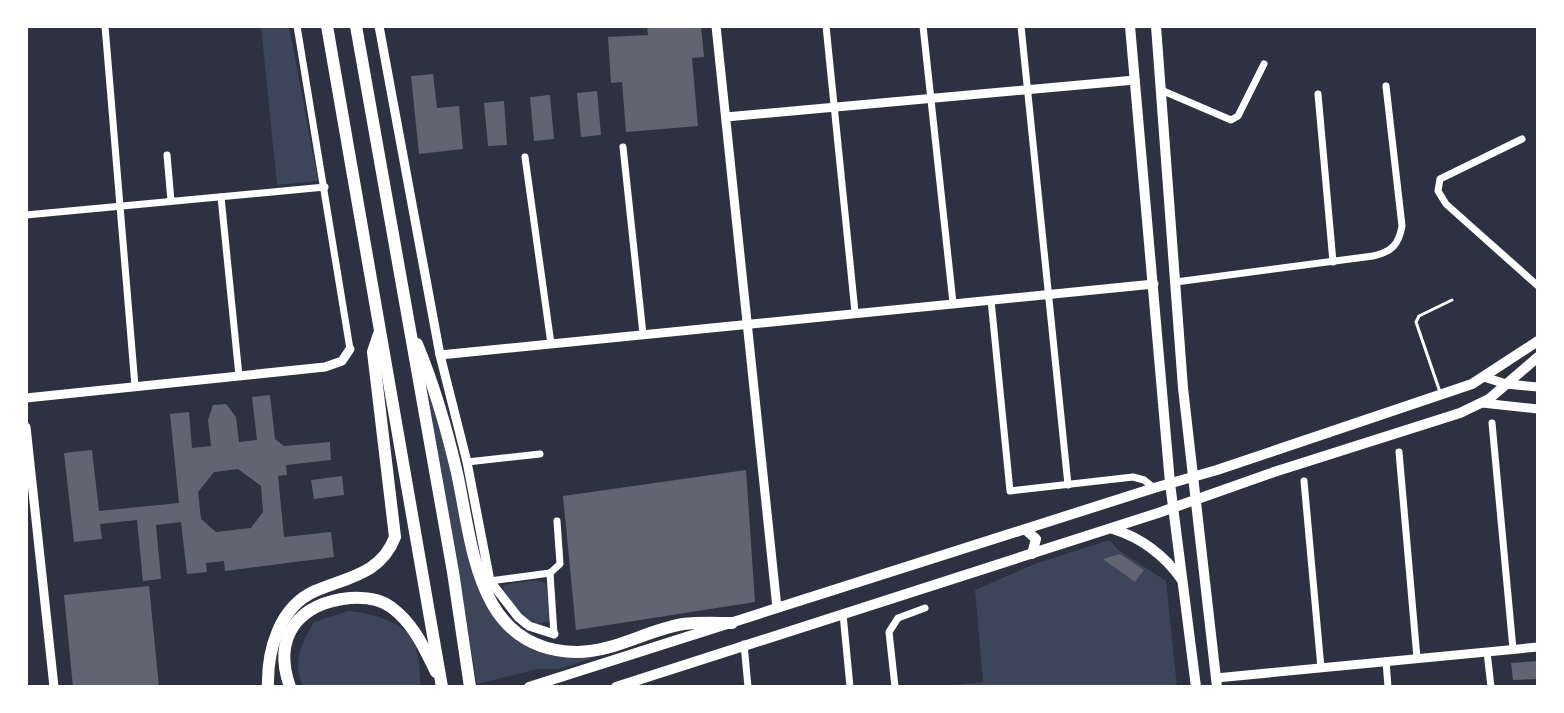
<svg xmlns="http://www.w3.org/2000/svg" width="1564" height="713" viewBox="0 0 1564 713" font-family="Arial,sans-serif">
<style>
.green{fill:#3c4559}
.building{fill:#626471;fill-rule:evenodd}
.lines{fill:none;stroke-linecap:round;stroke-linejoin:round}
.service{stroke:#fff;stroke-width:3}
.minor{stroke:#fff;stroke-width:7}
.tertiary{stroke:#fff;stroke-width:9}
.secondary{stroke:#fff;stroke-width:10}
.trunk{stroke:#fff;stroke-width:12}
</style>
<rect width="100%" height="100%" fill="#2d3142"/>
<!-- green -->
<g class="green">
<path d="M261,26H289L318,181L277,185Z"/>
<path d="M424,370L492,613L551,652L647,640L559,669H538L477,684Z"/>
<path d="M1110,540L1117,549L1166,581L1177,687H936L983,682L975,590L1037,563Z"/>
<path d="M537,580L546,583L550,621L536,624C522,616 504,603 503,585Z"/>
<path d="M348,611C370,613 405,621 414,643C420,656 419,673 421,687H304C291,664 302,642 314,622Z"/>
</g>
<!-- building -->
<g class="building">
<path d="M647,26H701L704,57L692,58L698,126L626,132L622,82L611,83L608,37L648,35Z"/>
<path d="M433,74L437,108L459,106L463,149L419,154L411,76Z"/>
<path d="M597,91L601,135L581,137L577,93Z"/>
<path d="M550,95L554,139L534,141L530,97Z"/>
<path d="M504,101L507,145L488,146L484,103Z"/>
<path d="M270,395L275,439L284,446L330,442L331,460L286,465L287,475L278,476L284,537L331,532L334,557L225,571L224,561L206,563L207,572L187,574L181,522L156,525L161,579L143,581L137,520L100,524L102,539L74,542L64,453L92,450L99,511L179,503L170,414L189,412L192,448L211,446L208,420L213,405L226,404L236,417L239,442L257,440L252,397ZM238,469L261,486L263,512L251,528L216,532L201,519L198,492L214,472Z"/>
<path d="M746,470L755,602L576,630L563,496Z"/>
<path d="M342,476L344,495L314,499L311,480Z"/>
<path d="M1120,554L1144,570L1135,582L1103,559Z"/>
<path d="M149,586L159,687H73L64,595Z"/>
<path d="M1538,661V679L1513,680L1511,663Z"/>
</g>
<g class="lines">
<!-- service -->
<path class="service" d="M1440,392L1416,322L1419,316L1452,300"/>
<!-- minor -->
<g class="minor">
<path d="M105,26L135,386"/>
<path d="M297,26L350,349"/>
<path d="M826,26L855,312"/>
<path d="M923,26L953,303"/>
<path d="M1021,26L1068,485"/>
<path d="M1161,90L1231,120L1238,116L1264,64"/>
<path d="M1318,94L1333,262"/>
<path d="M1522,139L1440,179L1438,191L1446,204L1538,286"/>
<path d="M623,147L643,334"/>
<path d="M167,155L171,201"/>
<path d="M525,157L551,344"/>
<path d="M221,197L239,376"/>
<path d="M26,215L325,187"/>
<path d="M1176,282L1373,256C1392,252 1399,244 1402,226L1386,86"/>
<path d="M991,300L1010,491L1133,477L1144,480L1154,488"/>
<path d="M1492,423L1513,649"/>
<path d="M1399,452L1417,658"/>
<path d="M467,462L540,454"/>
<path d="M1304,481L1321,668"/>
<path d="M550,573L554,634"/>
<path d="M550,573L560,564L557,521"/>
<path d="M490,581L550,573"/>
<path d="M843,614L850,687"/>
<path d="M744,644L748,687"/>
<path d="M1487,652L1491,687"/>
<path d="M1386,661L1388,687"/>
<path d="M895,687L889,632L898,618L925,608"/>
</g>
<!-- tertiary -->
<g class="tertiary">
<path d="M379,26L440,355L467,462L490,581L518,617L529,626L554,634"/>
<path d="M716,26L777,608"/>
<path d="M726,117L1135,80"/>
<path d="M440,355L1154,284"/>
<path d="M1484,377L1506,384L1538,387"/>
<path d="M26,398L325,367L342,361L350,349"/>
<path d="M1482,403L1538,409"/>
<path d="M26,427L54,687"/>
<path d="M1216,678L1538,647"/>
</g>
<!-- secondary -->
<g class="secondary">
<path d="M1130,26L1170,483L1196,687"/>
<path d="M1156,26L1183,388L1217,687"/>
<path d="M1113,529C1142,538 1165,556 1182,580"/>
<path d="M1026,530L1036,539L1032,554"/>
<path d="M529,687L1154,488L1217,470L1472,384L1538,341"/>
<path d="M616,687L1158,513L1274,472L1460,413L1489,399L1538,357"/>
</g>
<!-- trunk -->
<g class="trunk">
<path d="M327,26L442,687"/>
<path d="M356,26L453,572L470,687"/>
<path d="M417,344C434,385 447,430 457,473C473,546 476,651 577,652C614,652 647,630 683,624C699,622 716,623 732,623"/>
<path d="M268,687C267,651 279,607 315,591C348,577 381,574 395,537L373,352L379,334"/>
<path d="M290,687C272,636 299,603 350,598C364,597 380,599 391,607C414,624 424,648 436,672"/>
</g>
</g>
<!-- border -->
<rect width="1564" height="713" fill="none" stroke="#ffffff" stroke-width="56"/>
</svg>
